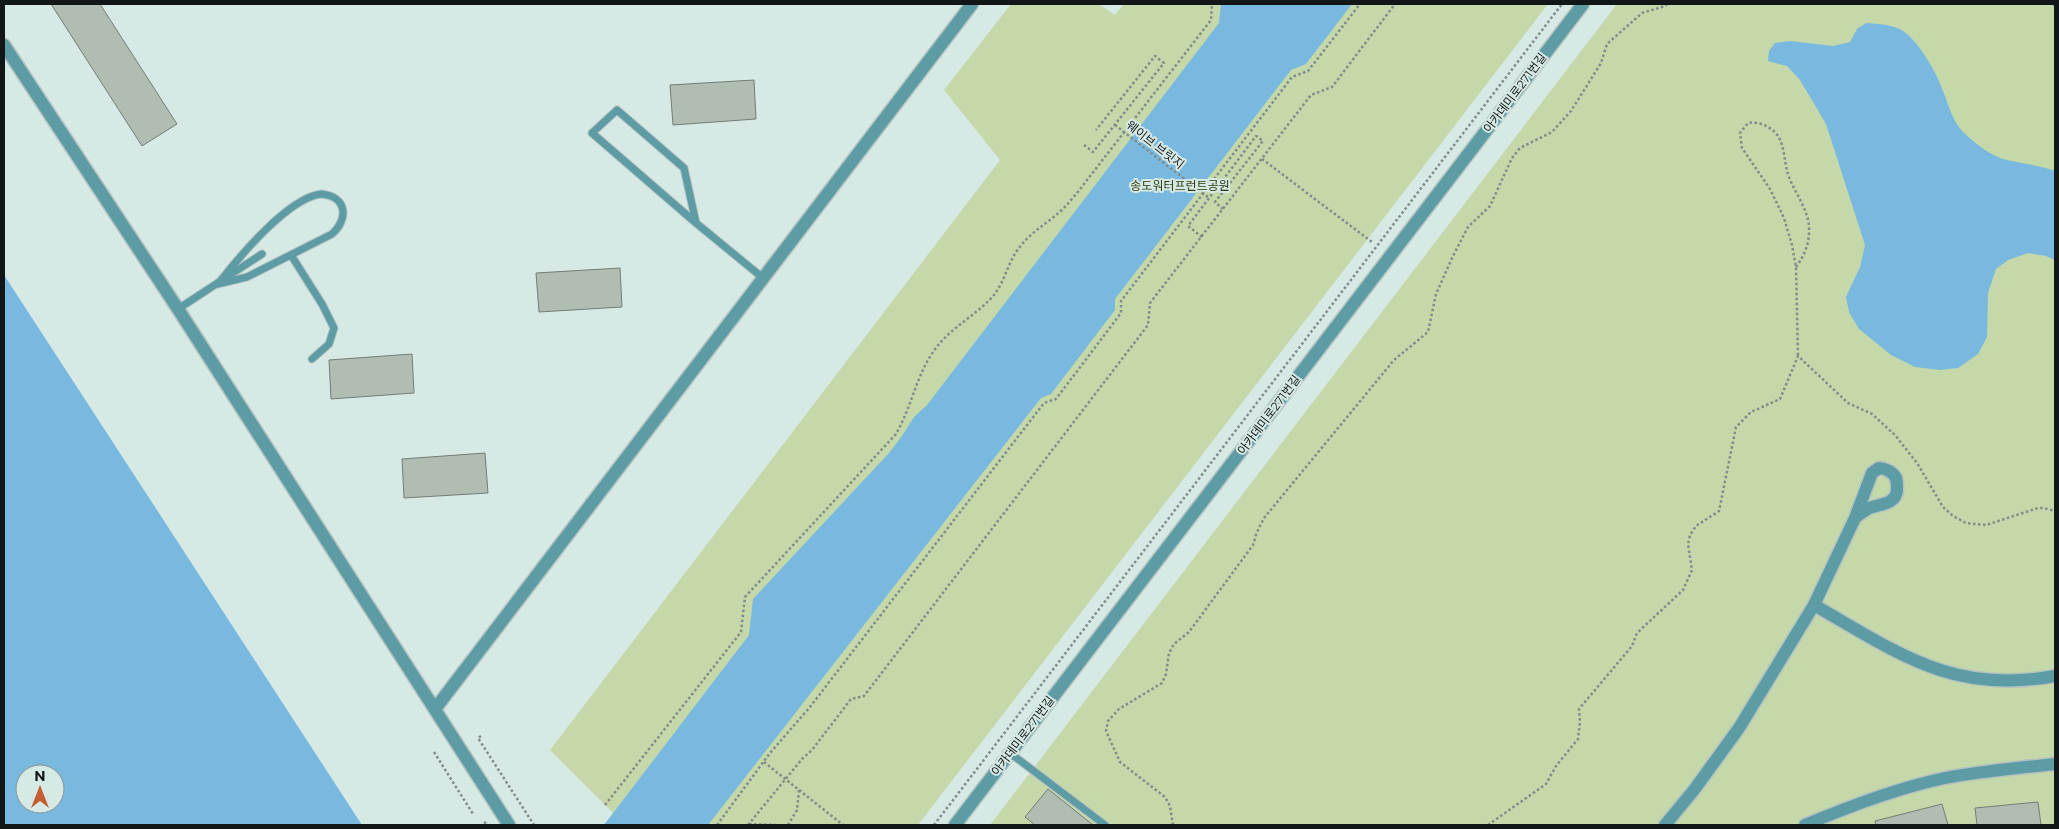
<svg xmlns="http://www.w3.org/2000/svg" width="2059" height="829" viewBox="0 0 2059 829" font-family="Montserrat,'Noto Sans KR',sans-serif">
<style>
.green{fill:#c5d8a9}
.water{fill:#79b9e0;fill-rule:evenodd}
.building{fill:#b0bdb3;stroke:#727e75}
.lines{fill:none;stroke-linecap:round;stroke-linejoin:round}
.service-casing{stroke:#b3c3c0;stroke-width:9}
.minor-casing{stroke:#b3c3c0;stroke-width:15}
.tertiary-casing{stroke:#b3c3c0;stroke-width:15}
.path{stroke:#7f8c89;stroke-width:2.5;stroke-dasharray:2.5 2.5;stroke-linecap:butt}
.service{stroke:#5d9ba5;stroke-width:7}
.minor{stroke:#5d9ba5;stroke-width:12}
.tertiary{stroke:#5d9ba5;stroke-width:12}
.path-bridge{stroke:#7f8c89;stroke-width:2.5;stroke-dasharray:2.5 2.5;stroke-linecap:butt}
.labels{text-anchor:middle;stroke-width:4;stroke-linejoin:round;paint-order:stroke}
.street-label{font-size:12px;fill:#111716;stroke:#d7e9e5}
.park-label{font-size:12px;fill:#2b3a0d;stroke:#d7e9e5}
</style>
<rect width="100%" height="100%" fill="#d7e9e5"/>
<!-- green -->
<g class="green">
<path d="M1011,4H1099L1115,15L1124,4H1548L918,825H604L613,813L550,750L1000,160L944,90Z"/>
<path d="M1617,4H2055V825H990Z"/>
</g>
<!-- water -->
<g class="water">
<path d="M1221,4H1352L1306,64L1291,70L1115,299V310L1051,394L1041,398L708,825H604L749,635L753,599L889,453L902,436L914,417L927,405L1219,23Z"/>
<path d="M1866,23C1878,24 1893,24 1903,31C1919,42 1937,73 1943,91C1949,106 1953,123 1965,134C1976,144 1992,157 2007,160C2023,164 2039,165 2055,171V260L2046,256L2028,253L2008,260L1996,269L1988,293L1987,337L1978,354L1958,368L1940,370L1915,367L1891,355L1859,329L1849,312L1846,297L1860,267L1865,245L1826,124L1800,80L1787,66L1768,61L1769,51L1775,43L1790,41L1833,46L1850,42L1857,29Z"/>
<path d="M4,275L362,825H4ZM25,774H55V804H25Z"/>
</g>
<!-- building -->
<g class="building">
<path d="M51,4H100L177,124L142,146Z"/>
<path d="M754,80L756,119L673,125L670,85Z"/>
<path d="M620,268L622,307L539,312L536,273Z"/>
<path d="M412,354L414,393L331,399L329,360Z"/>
<path d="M485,453L488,493L404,498L402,459Z"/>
<path d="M1048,789L1093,825H1035L1025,817Z"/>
<path d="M2038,802L2041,825H1977L1975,808Z"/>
<path d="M1942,804L1948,825H1876L1875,821Z"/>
</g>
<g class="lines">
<!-- service casing -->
<g class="service-casing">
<g id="service">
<path d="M321,194C347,196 349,219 332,234L247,277L218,284C239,257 288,198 321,194Z"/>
<path d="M696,223L592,133L617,110L684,168L696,223L763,278"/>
<path d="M291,255L322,304L334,328L329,344L312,359"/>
<path d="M178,309L262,254"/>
<path d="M1010,753L1105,825"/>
</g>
</g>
<!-- minor casing -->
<g class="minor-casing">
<g id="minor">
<path d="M4,45L178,309L509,825"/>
<path d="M1814,605C1898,653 1953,695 2055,676"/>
<path d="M435,709L972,4"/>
<path d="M1665,825L1694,790L1739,728L1814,605L1855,518L1872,473L1879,468C1885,468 1893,472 1896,478C1897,481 1897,486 1897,490C1896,505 1879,504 1869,508C1864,511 1859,514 1855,518"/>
<path d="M1805,825C1850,806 1897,788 1945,778C1981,771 2019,768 2055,764"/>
</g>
</g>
<!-- tertiary casing -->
<g class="tertiary-casing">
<path id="tertiary" d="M955,825L1583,4"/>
</g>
<!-- path -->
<g class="path">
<path d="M2054,4L2055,7"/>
<path d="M1084,145L1093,152L1164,63L1155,56L1096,130"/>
<path d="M1262,159L1372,242"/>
<path d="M1202,237L1188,226L1256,136L1263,141L1215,202L1223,209"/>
<path d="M1796,267C1804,256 1809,245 1809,231C1810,210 1794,193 1788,174C1784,162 1785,147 1778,136C1772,127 1759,121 1748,123L1740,133L1742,148L1770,189L1784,218L1792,245L1796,267L1798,356"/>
<path d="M481,736L478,738L534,825"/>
<path d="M434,752L473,814"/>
<path d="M764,762L843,825"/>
<path d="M605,805L741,632L745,597L896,434C911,408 916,377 933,352C949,328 976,316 994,295C1005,281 1008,262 1019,248C1029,234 1043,226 1056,215C1064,209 1070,201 1077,193L1211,20L1212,4"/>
<path d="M484,822L488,825"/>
<path d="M749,824L777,825"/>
<path d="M717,825L770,753L810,707L1044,403L1056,399L1121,313V301L1292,77L1308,71L1360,4"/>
<path d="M748,825L802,759L812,750L851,699L864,696L1148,325L1150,303L1311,95L1332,87L1395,4"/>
<path d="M788,825L797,810L799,790"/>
<path d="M934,825L1562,4"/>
<path d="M1173,825L1170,806L1165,797L1120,762L1106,731L1108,721L1119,709L1162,683L1166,674L1169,653L1174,644L1189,632L1253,545L1257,532L1264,518L1394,360L1428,332L1436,294L1453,256L1468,227L1490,206L1512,158L1520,148L1552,132L1571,111L1601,63L1607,44L1642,13L1665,6L1667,4"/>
<path d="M1488,825L1546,784L1556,766L1578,739L1580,722L1579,709L1632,646L1637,633L1683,590L1692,570L1688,544L1690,535L1696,526L1719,511L1736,427L1751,412L1780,399L1798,356L1848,403L1872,414L1895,435L1917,463L1943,507L1953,516L1966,523L1986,525L2038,508H2043L2055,511"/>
</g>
<!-- service -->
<use href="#service" class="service"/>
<!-- minor -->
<use href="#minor" class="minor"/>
<!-- tertiary -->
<use href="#tertiary" class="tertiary"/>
<!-- path-bridge -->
<path class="path-bridge" d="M1115,125L1209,198"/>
</g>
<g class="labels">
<!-- street labels -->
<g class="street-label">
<text transform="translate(1515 93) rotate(-53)" y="4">아카데미로271번길</text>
<text transform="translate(1155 145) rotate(38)" y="4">웨이브 브릿지</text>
<text transform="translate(1269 415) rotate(-53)" y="4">아카데미로271번길</text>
<text transform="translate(1023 736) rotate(-53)" y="4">아카데미로271번길</text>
</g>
<!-- park labels -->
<g class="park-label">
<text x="1180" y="190">송도워터프런트공원</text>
</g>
</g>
<!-- border -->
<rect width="2059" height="829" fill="none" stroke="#111716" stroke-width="10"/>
<!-- north arrow -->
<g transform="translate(40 789)"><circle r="24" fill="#d7e9e5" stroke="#889592"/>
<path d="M0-4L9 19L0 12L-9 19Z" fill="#c45d30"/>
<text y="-8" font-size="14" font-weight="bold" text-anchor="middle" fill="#111716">N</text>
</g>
</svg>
